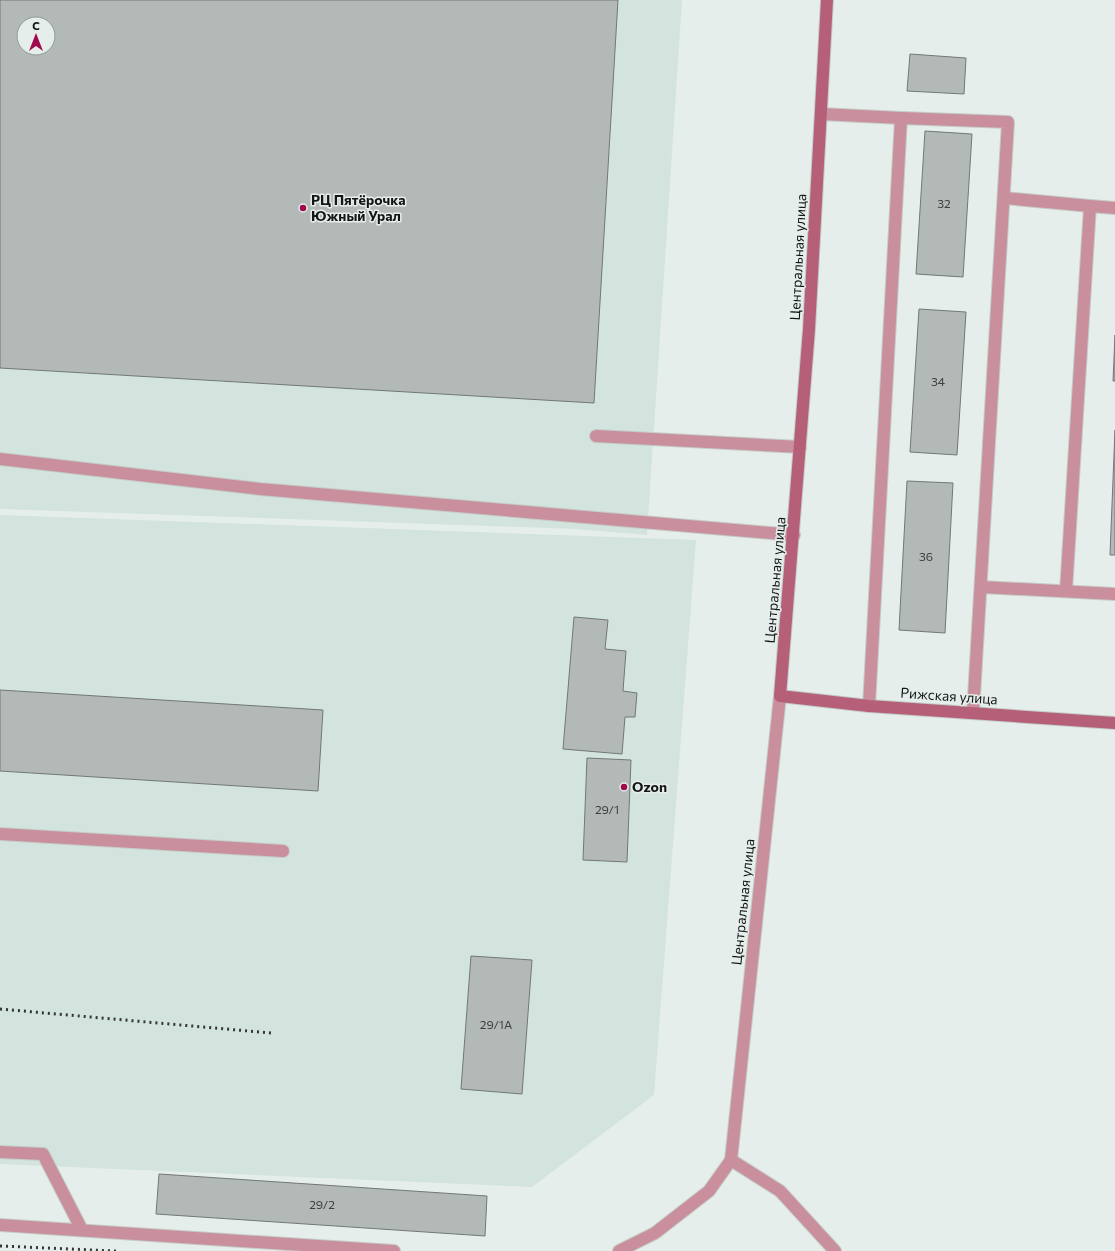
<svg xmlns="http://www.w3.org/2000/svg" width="1115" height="1251" viewBox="0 0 1115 1251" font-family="Commissioner,sans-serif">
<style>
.built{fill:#d3e3dd;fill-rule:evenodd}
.building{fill:#b2b9b6;stroke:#717875;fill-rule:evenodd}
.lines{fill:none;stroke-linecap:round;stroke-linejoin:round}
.lane-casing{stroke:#c4ccc9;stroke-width:14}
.street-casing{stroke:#c4ccc9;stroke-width:14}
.secondary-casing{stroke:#c4ccc9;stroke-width:14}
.lane{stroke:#ca8f9d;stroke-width:12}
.street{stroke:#ca8f9d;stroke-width:12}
.secondary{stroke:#b56078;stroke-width:12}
.rail{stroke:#323635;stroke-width:3;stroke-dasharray:2 4;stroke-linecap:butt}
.poi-dot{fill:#a0094e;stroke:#e6eeeb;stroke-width:1.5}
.labels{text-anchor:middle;stroke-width:3;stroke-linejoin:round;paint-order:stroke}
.number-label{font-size:12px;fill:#3c403e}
.poi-label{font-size:14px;font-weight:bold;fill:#141716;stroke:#e6eeeb;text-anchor:start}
.street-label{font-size:14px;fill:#141716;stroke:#e6eeeb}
</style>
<rect width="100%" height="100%" fill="#e6eeeb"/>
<!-- built -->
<g class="built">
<path d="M0,0H682L647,535L577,529L0,509ZM24,24H48V48H24Z"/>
<path d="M0,515L696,540L654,1095L532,1187L0,1164Z"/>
</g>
<!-- building -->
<g class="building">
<path d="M0,0H618L594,403L0,368ZM24,24H48V48H24Z"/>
<path d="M910,54L966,58L964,94L907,91Z"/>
<path d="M925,131L972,134L963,277L916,274Z"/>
<path d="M919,309L966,312L957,455L910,452Z"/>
<path d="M1115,335V381H1113Z"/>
<path d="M1115,430V555H1110Z"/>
<path d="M907,481L953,483L945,633L899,630Z"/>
<path d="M574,617L608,620L605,649L626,651L623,691L637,693L635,717H625L622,754L563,749Z"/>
<path d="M0,690L323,710L318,791L0,771Z"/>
<path d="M587,758L631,760L627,862L583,860Z"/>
<path d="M471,956L532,960L522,1094L461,1089Z"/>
<path d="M159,1174L487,1196L485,1236L156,1214Z"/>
</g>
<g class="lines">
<!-- lane casing -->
<g class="lane-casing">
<g id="lane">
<path d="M821,114L901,118"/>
<path d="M1004,198L1090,206"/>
<path d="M596,436L800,447"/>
<path d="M0,459L260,489L794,535"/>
<path d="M981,587L1115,594"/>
<path d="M1066,591L1090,206L1115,208"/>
<path d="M869,706L901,118L1008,122L973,713"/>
<path d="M0,834L283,851"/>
<path d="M0,1152L43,1154L82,1230"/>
<path d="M731,1160L780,1191L835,1251"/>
</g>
</g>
<!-- street casing -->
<g class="street-casing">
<g id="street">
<path d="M0,1225L394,1251"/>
<path d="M619,1251L655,1233L709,1191L731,1160L780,696"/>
</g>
</g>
<!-- secondary casing -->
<g class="secondary-casing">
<path id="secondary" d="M827,0L809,329L780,696L869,706L1115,723"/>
</g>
<!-- lane -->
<use href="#lane" class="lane"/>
<!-- street -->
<use href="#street" class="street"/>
<!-- secondary -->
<use href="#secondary" class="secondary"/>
<!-- rail -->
<g class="rail">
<path d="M0,1009L271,1033"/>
<path d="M0,1246L116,1251"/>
</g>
</g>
<!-- markers -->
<g class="poi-dot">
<circle cx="303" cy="208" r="4"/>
<circle cx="624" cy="787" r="4"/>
</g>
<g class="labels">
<!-- number labels -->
<g class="number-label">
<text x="944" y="208">32</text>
<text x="938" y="386">34</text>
<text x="926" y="561">36</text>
<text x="607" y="814">29/1</text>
<text x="496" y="1029">29/1А</text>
<text x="322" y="1209">29/2</text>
</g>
<!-- poi labels -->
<g class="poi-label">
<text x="311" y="205">РЦ Пятёрочка<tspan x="311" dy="16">Южный Урал</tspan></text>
<text x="632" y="792">Ozon</text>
</g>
<!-- street labels -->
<g class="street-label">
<text transform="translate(798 257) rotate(-87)" y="5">Центральная улица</text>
<text transform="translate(775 580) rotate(-85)" y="5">Центральная улица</text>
<text transform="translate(949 696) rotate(4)" y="5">Рижская улица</text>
<text transform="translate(743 902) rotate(-84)" y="5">Центральная улица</text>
</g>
</g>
<!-- north arrow -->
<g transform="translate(36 36)"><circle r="19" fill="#e6eeeb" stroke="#929896"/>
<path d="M0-3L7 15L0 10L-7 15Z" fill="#a0094e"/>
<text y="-6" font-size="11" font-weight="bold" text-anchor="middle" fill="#141716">С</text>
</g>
</svg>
